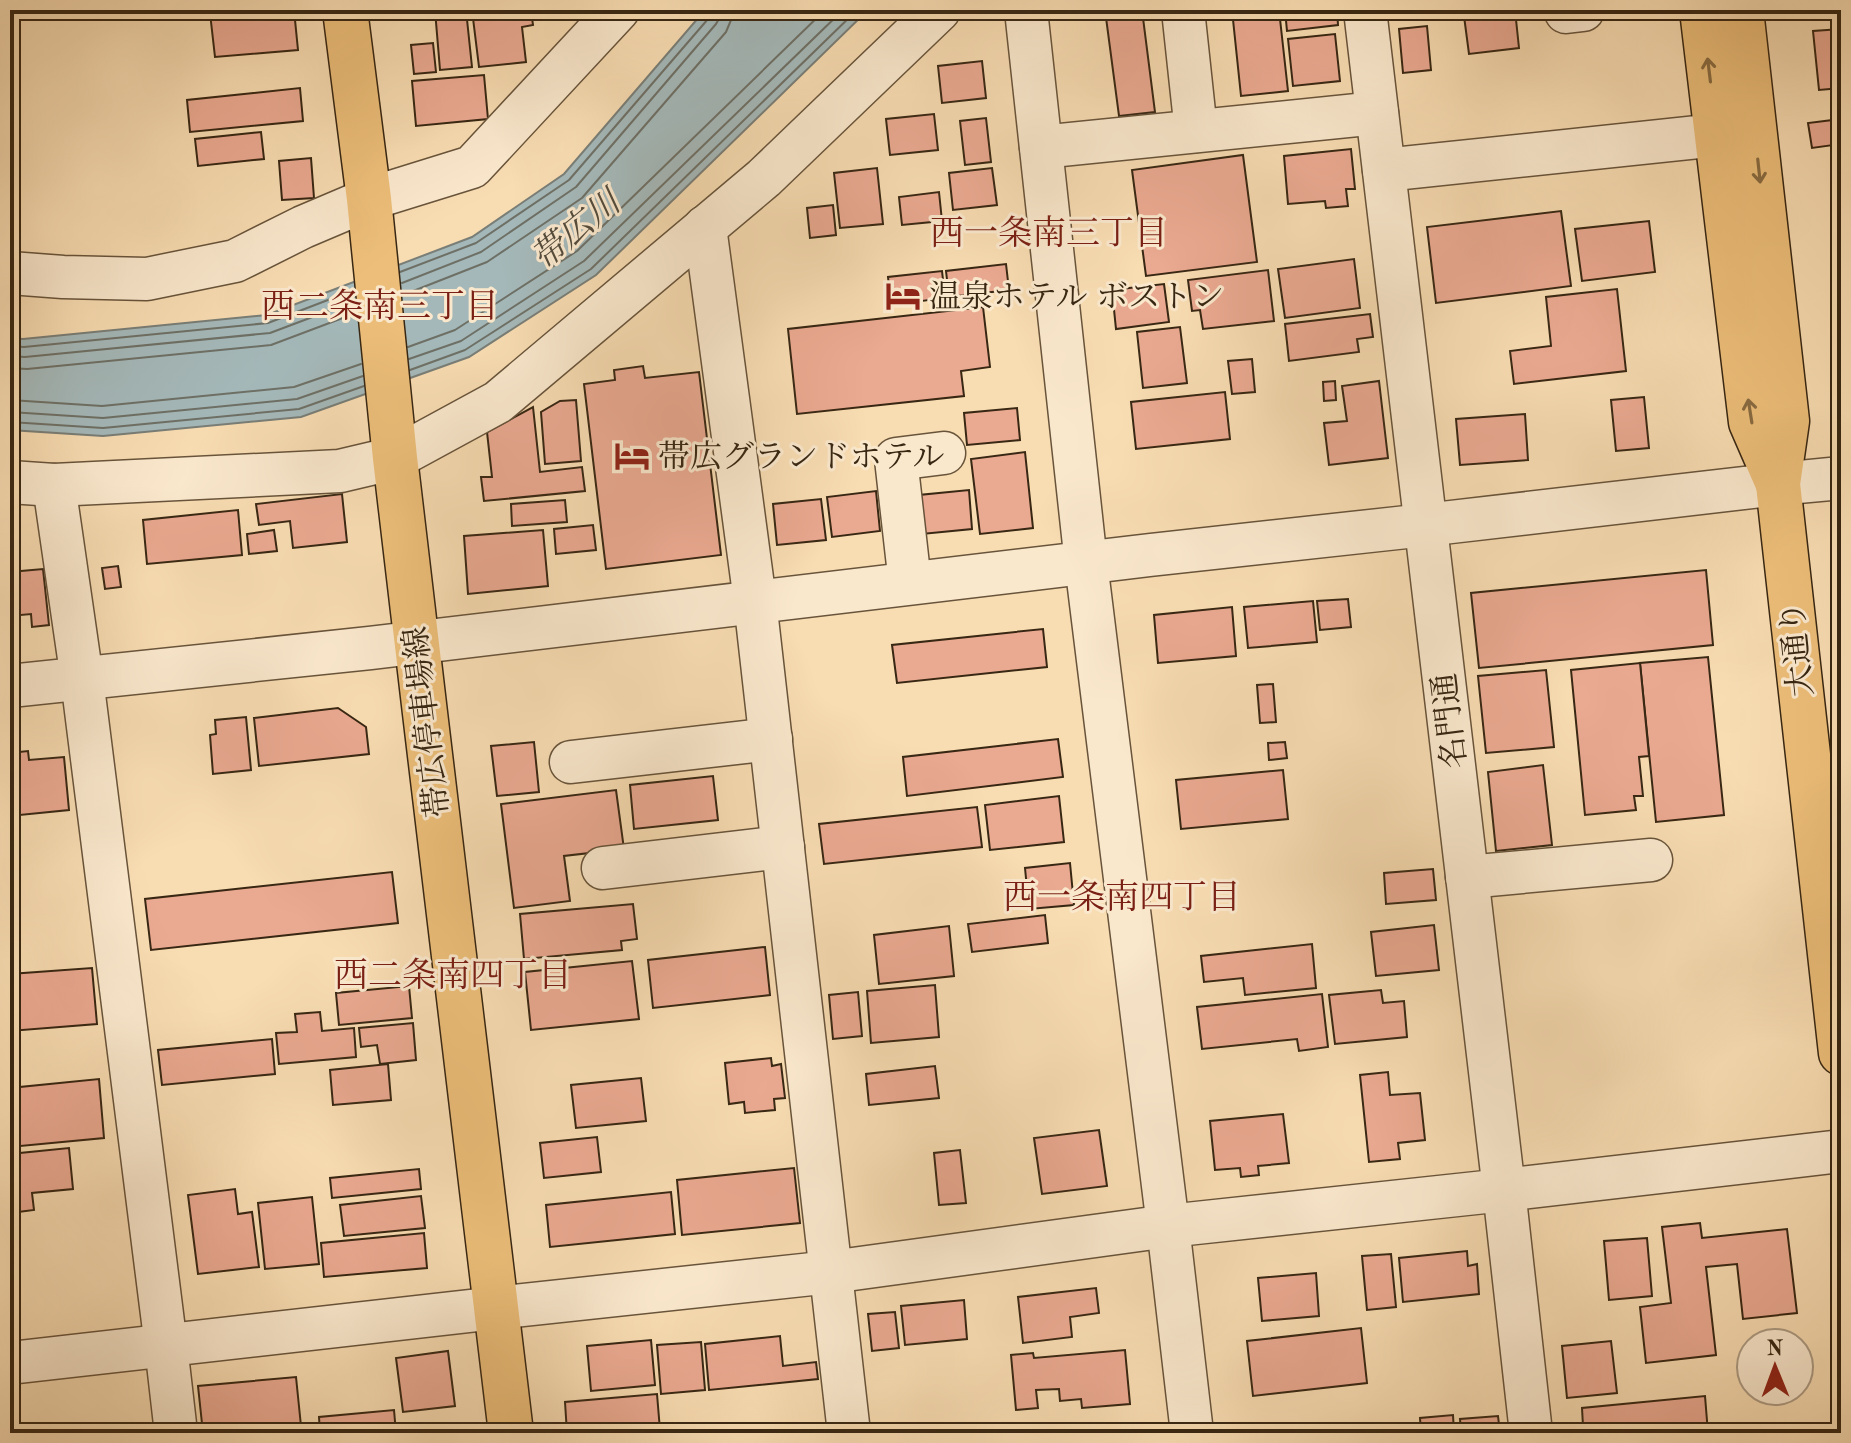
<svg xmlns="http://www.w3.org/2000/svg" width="1851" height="1443" viewBox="0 0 1851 1443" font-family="'Old Standard TT','Noto Serif JP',serif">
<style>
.water{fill:#a4b8b9;stroke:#797e77;stroke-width:2}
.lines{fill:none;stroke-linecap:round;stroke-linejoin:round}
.shore{stroke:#6e7066;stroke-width:2}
.building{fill:#eaa991;stroke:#382713;stroke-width:2}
.minor-casing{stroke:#68543b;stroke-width:45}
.major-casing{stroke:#382713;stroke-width:47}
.highway-casing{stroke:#382713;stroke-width:47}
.minor{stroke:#fae8cd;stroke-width:42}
.major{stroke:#ecbe79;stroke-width:44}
.highway{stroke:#ecbe79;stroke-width:44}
.oneway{stroke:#896b41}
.labels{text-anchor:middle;stroke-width:6;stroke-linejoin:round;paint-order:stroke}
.poi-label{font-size:32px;fill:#382713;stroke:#fae8cd;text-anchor:start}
.street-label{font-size:32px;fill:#382713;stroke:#fae8cd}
.water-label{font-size:34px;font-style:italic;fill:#534b3c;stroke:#fae8cd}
.neighbourhood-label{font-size:34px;fill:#7a1f14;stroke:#fae8cd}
</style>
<rect width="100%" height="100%" fill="#f8dcb2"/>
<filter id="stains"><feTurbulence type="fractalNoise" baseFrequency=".0025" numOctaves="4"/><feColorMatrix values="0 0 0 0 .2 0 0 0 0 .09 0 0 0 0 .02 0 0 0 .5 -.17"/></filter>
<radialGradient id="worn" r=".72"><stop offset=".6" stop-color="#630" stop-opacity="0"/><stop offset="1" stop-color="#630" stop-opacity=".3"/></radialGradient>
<!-- water -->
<path class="water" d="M705,10H868L596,275L469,357L301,417L103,436L10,430V338L23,339L267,315L472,237L564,174Z"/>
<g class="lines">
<!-- shore -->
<g class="shore">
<path d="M400,272L476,243L569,180L708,19L710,10"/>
<path d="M402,283L481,252L576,187L716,24L720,17V10"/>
<path d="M403,295L487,262L582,198L726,32L731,20L732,10"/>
<path d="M10,346L24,347L268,323L354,290"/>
<path d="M408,347L455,330L577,251L825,10"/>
<path d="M10,356L25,357L270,333L355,301"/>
<path d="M409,359L461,341L584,261L843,10"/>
<path d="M10,368L27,369L271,345L356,313"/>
<path d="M410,370L465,350L591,269L857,10"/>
<path d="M10,400L102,406L294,387L361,364"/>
<path d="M10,412L103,418L297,399L363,376"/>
<path d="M10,422L103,428L299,409L364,386"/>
</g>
</g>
<!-- building -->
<g class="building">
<path d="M247,10H294L298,50L215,57L210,13Z"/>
<path d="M435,10H466L472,67L440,70Z"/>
<path d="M472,10H514V12L531,10L533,25L522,27L526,62L479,67Z"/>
<path d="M1105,10H1142L1155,112L1119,116Z"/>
<path d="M1232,10H1279L1288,91L1241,96Z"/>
<path d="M1285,10H1337L1338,25L1287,31Z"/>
<path d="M1515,10L1519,48L1469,54L1464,16Z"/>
<path d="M1427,26L1431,70L1403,73L1399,29Z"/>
<path d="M1841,29V88L1819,90L1813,31Z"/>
<path d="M1335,34L1340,81L1293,86L1288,39Z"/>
<path d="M433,43L436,72L414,74L411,45Z"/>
<path d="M982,61L986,98L942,103L938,66Z"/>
<path d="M484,75L488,119L416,126L412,81Z"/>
<path d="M300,88L303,121L190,132L187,100Z"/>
<path d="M934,114L938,150L890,155L886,119Z"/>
<path d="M986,118L991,162L965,165L960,121Z"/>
<path d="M1841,119V144L1812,148L1808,123Z"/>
<path d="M261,132L264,159L198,166L195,139Z"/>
<path d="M1351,149L1355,189H1346L1348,206L1326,208L1325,201L1288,204L1284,156Z"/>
<path d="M1243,155L1257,262L1146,276L1132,170Z"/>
<path d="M311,158L314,198L282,200L279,161Z"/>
<path d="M877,168L883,224L840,228L834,173Z"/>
<path d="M992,168L997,205L953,210L949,173Z"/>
<path d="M939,192L942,221L902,225L899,197Z"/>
<path d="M833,205L836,235L810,238L807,208Z"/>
<path d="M1561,211L1571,286L1436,303L1427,227Z"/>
<path d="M1649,221L1655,272L1582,281L1575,229Z"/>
<path d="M1354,259L1360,308L1285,318L1278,269Z"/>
<path d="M1006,264L1009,290L949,297L946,271Z"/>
<path d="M1268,270L1274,321L1203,329L1200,310L1192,311L1188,280Z"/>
<path d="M942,271L945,298L891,305L888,277Z"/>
<path d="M1164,284L1169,322L1116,329L1112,290Z"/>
<path d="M1617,289L1626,371L1514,384L1510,351L1551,346L1546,297Z"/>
<path d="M983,307L990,367L961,371L964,396L797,414L788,329Z"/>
<path d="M1370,314L1373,337L1357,339L1359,352L1289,361L1285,324Z"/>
<path d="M1180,327L1187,383L1143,388L1137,332Z"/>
<path d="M1252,359L1255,392L1232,394L1228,361Z"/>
<path d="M643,366L645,378L699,372L721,555L606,569L584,384L615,380L614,370Z"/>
<path d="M1335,381L1336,400L1324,401L1323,382Z"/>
<path d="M1379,381L1388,458L1329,465L1324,423L1347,421L1342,386Z"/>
<path d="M1225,392L1230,439L1136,449L1131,402Z"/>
<path d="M1644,397L1649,448L1616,451L1611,400Z"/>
<path d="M576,400L581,461L545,464L541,412L560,401Z"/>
<path d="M533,407L540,472L582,467L585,491L484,501L481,477H492L487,432Z"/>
<path d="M1017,408L1020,440L967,445L964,413Z"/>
<path d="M1525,414L1528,460L1460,465L1456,419Z"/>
<path d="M1025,452L1033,528L980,534L971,459Z"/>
<path d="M969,490L972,529L922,534L919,495Z"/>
<path d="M876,491L880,531L832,537L827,497Z"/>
<path d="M342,494L347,542L293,548L290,521L259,525L256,504Z"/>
<path d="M821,499L826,540L777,545L773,504Z"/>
<path d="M565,500L567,522L512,526L511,504Z"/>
<path d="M238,510L242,555L147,564L143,520Z"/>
<path d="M593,525L596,550L556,554L554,529Z"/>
<path d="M274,530L277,551L249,554L247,534Z"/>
<path d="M543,530L548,586L468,594L464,536Z"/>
<path d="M118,566L121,587L105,589L102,568Z"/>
<path d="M43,569L49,625L32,627L31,614L10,616V572Z"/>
<path d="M1706,570L1713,645L1479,668L1471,593Z"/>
<path d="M1348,599L1351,627L1320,630L1317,601Z"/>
<path d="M1313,601L1317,642L1248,648L1244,607Z"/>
<path d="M1232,607L1236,656L1158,663L1154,615Z"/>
<path d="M1043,629L1047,667L897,683L892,645Z"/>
<path d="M1708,657L1724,815L1656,822L1640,663Z"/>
<path d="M1640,663L1649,756L1639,757L1643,796H1634L1636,810L1585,815L1571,670Z"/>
<path d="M1546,670L1554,747L1486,753L1478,676Z"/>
<path d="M1273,684L1276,722L1260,723L1257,685Z"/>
<path d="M338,708L366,727L369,754L259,766L254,718Z"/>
<path d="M246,717L251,770L213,774L210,735L216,734L215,720Z"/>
<path d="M1058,739L1063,777L907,796L903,757Z"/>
<path d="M534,742L539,792L497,796L491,746Z"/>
<path d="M1285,742L1287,758L1269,760L1268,743Z"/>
<path d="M28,751L29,760L64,757L69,810L10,816V753Z"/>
<path d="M1543,765L1552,845L1496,851L1488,772Z"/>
<path d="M1283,770L1288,819L1181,829L1176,780Z"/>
<path d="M713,776L718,820L634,829L630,785Z"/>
<path d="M616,790L624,849L564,856L570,901L514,908L501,804Z"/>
<path d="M1059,796L1064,842L990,850L985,805Z"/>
<path d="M977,807L982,847L824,864L819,824Z"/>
<path d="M1070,863L1074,905L1029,909L1025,868Z"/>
<path d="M1433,869L1436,900L1386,904L1384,873Z"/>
<path d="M392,872L398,923L151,950L145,899Z"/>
<path d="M633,904L637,939L621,941L622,950L524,959L520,914Z"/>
<path d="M1045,915L1048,943L972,952L968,924Z"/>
<path d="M1434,925L1439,970L1376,976L1371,932Z"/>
<path d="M949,926L954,976L879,984L874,935Z"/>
<path d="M1312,944L1316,988L1245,995L1243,978L1204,982L1201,956Z"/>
<path d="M765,947L770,995L653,1008L648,960Z"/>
<path d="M632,961L639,1019L531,1030L525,972Z"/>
<path d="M92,968L97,1024L10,1031V974Z"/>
<path d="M935,985L939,1037L871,1043L867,991Z"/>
<path d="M409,986L412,1018L339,1025L336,993Z"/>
<path d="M1381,990L1383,1003L1404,1001L1407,1037L1335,1044L1329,995Z"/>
<path d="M858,992L862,1036L833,1039L829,995Z"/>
<path d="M1322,994L1328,1047L1299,1051L1297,1039L1202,1049L1197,1007Z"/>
<path d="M320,1012L322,1031L354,1028L356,1057L279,1064L276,1033L297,1032L295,1014Z"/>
<path d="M413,1023L416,1060L380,1064L377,1045L361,1047L359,1028Z"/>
<path d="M272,1039L275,1074L162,1085L158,1050Z"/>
<path d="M771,1058L772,1066L781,1064L785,1098L774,1099L775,1110L745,1113L744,1102L729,1104L725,1063Z"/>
<path d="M388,1064L391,1100L333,1105L330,1070Z"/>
<path d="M935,1066L939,1098L869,1105L866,1074Z"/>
<path d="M1388,1072L1390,1095L1420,1093L1425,1140L1398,1143L1400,1159L1369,1162L1360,1075Z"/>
<path d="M641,1078L646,1121L576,1128L571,1085Z"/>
<path d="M99,1079L104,1138L10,1147V1088Z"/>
<path d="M1283,1114L1289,1163L1258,1166L1259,1175L1241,1177L1240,1168L1215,1170L1210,1121Z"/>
<path d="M1099,1130L1107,1186L1042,1194L1034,1138Z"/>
<path d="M597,1137L601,1172L544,1178L540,1143Z"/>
<path d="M69,1148L73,1189L32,1193L34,1210L10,1213V1154Z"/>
<path d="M960,1150L966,1203L939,1205L934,1153Z"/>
<path d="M794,1168L800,1223L682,1235L677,1180Z"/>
<path d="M419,1169L421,1189L332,1198L330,1178Z"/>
<path d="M235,1189L238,1214L252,1212L259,1267L198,1274L188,1195Z"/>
<path d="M671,1192L675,1234L550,1247L546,1205Z"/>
<path d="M421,1196L425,1228L344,1236L340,1205Z"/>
<path d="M312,1197L319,1264L265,1269L258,1203Z"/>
<path d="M1700,1223L1702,1238L1787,1229L1797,1313L1743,1319L1737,1264L1706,1267L1716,1355L1646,1363L1640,1307L1671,1303L1662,1227Z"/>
<path d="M424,1233L427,1268L324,1277L321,1243Z"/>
<path d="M1647,1238L1652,1296L1609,1300L1604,1241Z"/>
<path d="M1467,1251L1468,1266L1477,1264L1479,1294L1403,1302L1399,1258Z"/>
<path d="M1391,1254L1396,1307L1367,1310L1362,1256Z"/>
<path d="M1316,1273L1319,1316L1262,1321L1258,1278Z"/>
<path d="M1096,1288L1099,1313L1070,1317L1072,1337L1023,1343L1018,1297Z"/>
<path d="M964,1300L967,1339L905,1345L901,1306Z"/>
<path d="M895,1312L899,1348L872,1351L868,1314Z"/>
<path d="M1361,1328L1367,1383L1253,1396L1247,1341Z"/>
<path d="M780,1336L783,1366L816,1362L818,1379L709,1390L705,1344Z"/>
<path d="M651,1340L655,1385L591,1391L587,1346Z"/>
<path d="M1611,1341L1617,1393L1567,1398L1562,1346Z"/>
<path d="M701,1342L705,1390L661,1394L657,1345Z"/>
<path d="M1125,1350L1130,1404L1082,1408L1081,1399L1060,1401L1059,1389L1036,1390L1038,1408L1016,1410L1011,1355L1033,1353L1034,1358Z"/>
<path d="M448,1351L455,1406L403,1412L396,1358Z"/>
<path d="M296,1377L301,1426L223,1433H203L198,1386Z"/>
<path d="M657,1394L660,1430L629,1433H567L565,1402Z"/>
<path d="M1705,1396L1708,1433H1564V1427L1583,1426L1582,1408Z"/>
<path d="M394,1410L396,1433H320L319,1417Z"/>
<path d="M1453,1415L1454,1433H1421L1420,1418Z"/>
<path d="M1498,1416L1500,1433H1461L1460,1419Z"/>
</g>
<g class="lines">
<!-- minor casing -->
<g class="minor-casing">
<g id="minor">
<path d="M1026,10L1086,563L1168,1226L1192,1433"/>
<path d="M1183,10L1196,131"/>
<path d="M1365,10L1504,1190L1531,1433"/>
<path d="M1565,10L1566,12L1583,10"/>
<path d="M1041,147L1377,113"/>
<path d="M1384,170L1717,135"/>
<path d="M705,227L755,601L849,1433"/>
<path d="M10,273L63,277L147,279L235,261L303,227L369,199L472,167L618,10"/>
<path d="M10,482L54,485L340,471L395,458L498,402L764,178L939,10"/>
<path d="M54,485L82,679L166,1346L176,1433"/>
<path d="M910,583L896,459L944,453"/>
<path d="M10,686L370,648L1150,555L1425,525L1778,484L1841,478"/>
<path d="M571,762L771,739"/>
<path d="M603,868L783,847"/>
<path d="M1467,877L1651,860"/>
<path d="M10,1363L496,1308L831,1272L1168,1226L1504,1190L1841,1151"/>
</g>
</g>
<!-- major casing -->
<g class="major-casing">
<path id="major" d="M345,10L369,199L395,458L425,713L511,1433"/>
</g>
<!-- highway casing -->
<g class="highway-casing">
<g id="highway">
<path d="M1702,10L1751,422L1778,484"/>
<path d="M1741,10L1787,421L1778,484L1841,1053"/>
</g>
</g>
<!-- minor -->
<use href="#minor" class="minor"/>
<!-- major -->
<use href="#major" class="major"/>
<!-- highway -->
<use href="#highway" class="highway"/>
</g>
<!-- one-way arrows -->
<defs><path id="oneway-shaft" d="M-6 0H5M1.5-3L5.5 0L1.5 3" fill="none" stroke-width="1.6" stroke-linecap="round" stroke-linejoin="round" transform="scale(2)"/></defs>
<g class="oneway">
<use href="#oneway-shaft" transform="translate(1709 70) rotate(-97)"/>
<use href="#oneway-shaft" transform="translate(1759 171) rotate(84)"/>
<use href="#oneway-shaft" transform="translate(1750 411) rotate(-99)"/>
</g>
<!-- icons -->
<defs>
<g id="hotel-bare" transform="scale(2.76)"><path d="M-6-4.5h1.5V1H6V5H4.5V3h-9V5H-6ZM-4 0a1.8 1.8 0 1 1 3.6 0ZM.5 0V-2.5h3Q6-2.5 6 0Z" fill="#8f2418" stroke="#fae8cd" stroke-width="2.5" paint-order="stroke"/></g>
</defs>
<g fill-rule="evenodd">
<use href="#hotel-bare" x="903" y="296"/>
<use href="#hotel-bare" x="632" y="456"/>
</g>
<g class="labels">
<!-- poi labels -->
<g class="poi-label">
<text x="929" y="307">温泉ホテル ボストン</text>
<text x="658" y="467">帯広グランドホテル</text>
</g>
<!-- street labels -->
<g class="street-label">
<text transform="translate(1796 649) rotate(-96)" y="11">大通り</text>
<text transform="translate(1449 721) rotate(-97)" y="11">名門通</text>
<text transform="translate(426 722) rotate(-97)" y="11">帯広停車場線</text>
</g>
<!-- water labels -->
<g class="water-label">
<text transform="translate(575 229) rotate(-39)" y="12">帯広川</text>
</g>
<!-- neighbourhood labels -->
<g class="neighbourhood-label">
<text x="1049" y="244">西一条南三丁目</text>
<text x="380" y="317">西二条南三丁目</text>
<text x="1122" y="908">西一条南四丁目</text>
<text x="453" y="986">西二条南四丁目</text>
</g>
</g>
<!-- margin -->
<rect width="1851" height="1443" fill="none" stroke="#f8dcb2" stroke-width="40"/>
<rect x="12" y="12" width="1827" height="1419" fill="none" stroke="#382713" stroke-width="4"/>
<rect x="20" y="20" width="1811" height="1403" fill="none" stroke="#382713" stroke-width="2"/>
<!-- north arrow -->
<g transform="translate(1775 1367) rotate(359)"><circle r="38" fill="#fae8cd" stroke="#ac9b83" stroke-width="2"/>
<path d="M0-6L14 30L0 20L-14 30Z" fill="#8f2418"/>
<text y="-12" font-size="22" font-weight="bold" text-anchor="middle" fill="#382713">N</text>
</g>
<rect width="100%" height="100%" filter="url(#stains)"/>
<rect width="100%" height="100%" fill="url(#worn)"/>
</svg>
